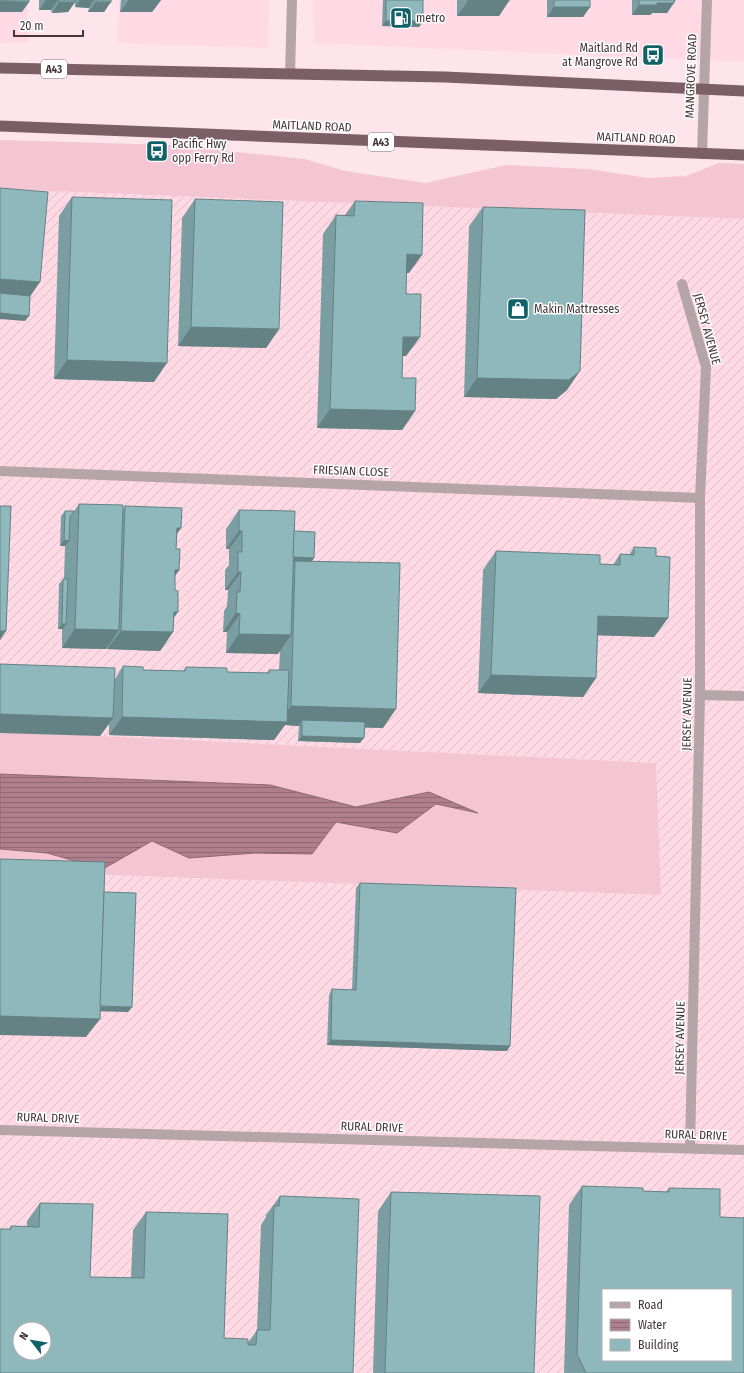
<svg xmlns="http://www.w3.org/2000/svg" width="744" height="1373" viewBox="0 0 744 1373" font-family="'Fira Sans Condensed',sans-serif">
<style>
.built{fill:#ffd9e3}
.industrial{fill:url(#industrial-furrows);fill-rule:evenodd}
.grass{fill:#f4c6d3}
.water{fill:url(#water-rules);stroke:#8f6974}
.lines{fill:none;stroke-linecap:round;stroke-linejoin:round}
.minor{stroke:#b5a4a8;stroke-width:10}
.trunk{stroke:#7c5e66;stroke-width:11}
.wall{fill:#7b9ea3}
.shaded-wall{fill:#648184}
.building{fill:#8fb8bd;stroke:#648184;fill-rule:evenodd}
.labels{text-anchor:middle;stroke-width:3;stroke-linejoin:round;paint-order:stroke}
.shield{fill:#fff;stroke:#7c7274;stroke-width:1}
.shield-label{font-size:11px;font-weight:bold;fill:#443539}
.poi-label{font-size:12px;fill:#443539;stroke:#fff;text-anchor:start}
.street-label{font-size:12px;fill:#443539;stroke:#fff}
</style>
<defs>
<pattern id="industrial-furrows" width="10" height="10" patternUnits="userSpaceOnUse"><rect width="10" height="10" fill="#ffd9e3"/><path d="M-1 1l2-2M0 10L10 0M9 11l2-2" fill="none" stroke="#dcbbc4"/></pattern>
<pattern id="water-rules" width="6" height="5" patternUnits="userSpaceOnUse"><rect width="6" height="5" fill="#af7f8d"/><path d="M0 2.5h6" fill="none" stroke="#906974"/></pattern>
</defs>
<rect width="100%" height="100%" fill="#fde5eb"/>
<!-- built -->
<g class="built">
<rect x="0" y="0" width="28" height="43"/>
<path d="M119,0H269L268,48L118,43Z"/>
<path d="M313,0H744V62L314,43Z"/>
</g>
<!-- industrial -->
<path class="industrial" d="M0,189L744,219V1373H0V871L661,895L656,763L0,731ZM603,1290H731V1360H603ZM20,1329H44V1353H20Z"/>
<!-- grass -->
<g class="grass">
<path d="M0,140L170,145L305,159L345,171L425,183L506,165L588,169L648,178L686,176L719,163L744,164V219L0,189Z"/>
<path d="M0,731L656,763L661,895L0,871Z"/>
</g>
<!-- water -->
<path class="water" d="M0,774L270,785L356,807L429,792L478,813L436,804L397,833L336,822L312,854L255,853L189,858L152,841L103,869L47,853L0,849Z"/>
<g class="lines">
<!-- minor -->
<g class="minor">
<path d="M290,74L292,0"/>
<path d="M702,154L707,0"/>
<path d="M682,284L706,367L700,498V695L690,1148"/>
<path d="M0,471L700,498"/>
<path d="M700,695L744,696"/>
<path d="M0,1130L744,1150"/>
</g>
<!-- trunk -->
<g class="trunk">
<path d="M0,68L445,77L744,91"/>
<path d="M0,126L744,155"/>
</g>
</g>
<!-- wall -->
<g class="wall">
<path d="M39,0H111L104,12H88L89,8L75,7V2L68,12L52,13L51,10H39Z"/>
<path d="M121,0H161L152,12H120Z"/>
<path d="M383,0H423V21L419,27L382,26Z"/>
<path d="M457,0H509L499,16H457Z"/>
<path d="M547,0H590V7L583,17H547Z"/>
<path d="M632,0H675L667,13H652L650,15H632Z"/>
<path d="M72,197L154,382L54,379L59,216Z"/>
<path d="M195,199L279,329L266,348L178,346L182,218Z"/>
<path d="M355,201L409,273H406V294L420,337L406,356H403L402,378L415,411L402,430L317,428L323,234L336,215H345Z"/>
<path d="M483,207L567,390L556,399L464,397L469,226Z"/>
<path d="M79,504L123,509L125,506L177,534L176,549L179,570L175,576V590L178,612L174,617L173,632L160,651L107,649L108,647L106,649L62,648V629H58L59,584L63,579H64L65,546H60L61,516L65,511H74Z"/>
<path d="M239,510L294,531L314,558L312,561L383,728L364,727L360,743L298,741L299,726L285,725L274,740L109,735V724L100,736L115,679L123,666L143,670L183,671L186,667L227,672L267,673L269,670H279L280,651L278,654L226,653L227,632H223L224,611L227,606L228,590H225V570L229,565V549H226V529Z"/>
<path d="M634,547L656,556L668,618L654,637L598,635L596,678L583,697L478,693L483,570L496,551L600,564L613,565L620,554L629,555Z"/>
<path d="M360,883L510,1046L507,1051L327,1045L329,995L332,989L352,990L356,888Z"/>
<path d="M582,1186L643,1191L666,1192L669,1188L720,1217L744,1373H564L569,1205Z"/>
<path d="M391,1192L534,1373H373L378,1211Z"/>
<path d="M280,1196L353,1373H0L9,1229L11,1226L27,1227V1221L40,1203L90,1277L131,1278L133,1230L146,1212L224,1338L248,1343L257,1330L261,1225L266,1217V1215Z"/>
</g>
<!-- shaded-wall -->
<g class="shaded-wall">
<path d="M46,0H58L51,10H39Z"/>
<path d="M80,0H94L89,8L75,7Z"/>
<path d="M129,0H161L152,12H120Z"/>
<path d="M0,1L29,2L22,12H0Z"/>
<path d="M468,1H509L499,16H457Z"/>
<path d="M59,2H75L68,12L52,13Z"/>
<path d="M96,2H111L104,12H88Z"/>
<path d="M657,3H674L667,13H652L650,15H632L639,5Z"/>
<path d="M554,7H590L583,17H547Z"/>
<path d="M386,21H423L419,27L382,26Z"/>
<path d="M407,254L422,255L409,273H394Z"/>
<path d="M0,279L40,282L27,301L0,299Z"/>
<path d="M0,313L29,316L25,321L0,319Z"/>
<path d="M191,327L279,329L266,348L178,346Z"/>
<path d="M403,337H420L406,356H390Z"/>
<path d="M67,360L167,363L154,382L54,379Z"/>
<path d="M580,371L567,390L556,399L464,397L477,378Z"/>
<path d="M330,409L415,411L402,430L317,428Z"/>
<path d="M177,528H181L168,547Z"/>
<path d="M239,531H242L229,549H226Z"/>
<path d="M64,540L69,541L65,546H60Z"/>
<path d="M288,557L314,558L307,568L295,561L290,568Z"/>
<path d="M175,570H179L166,589Z"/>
<path d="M238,572H241L228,590H225Z"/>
<path d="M174,612H178L164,631Z"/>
<path d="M236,613L240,614L227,632H223Z"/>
<path d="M598,616L668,618L654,637L585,635Z"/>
<path d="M62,624H66L63,629H58Z"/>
<path d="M75,629L119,630L106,649L62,648Z"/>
<path d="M0,631H6L0,640Z"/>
<path d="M121,631L173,632L160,651L107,649Z"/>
<path d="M239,634L291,635L278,654L226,653Z"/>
<path d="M491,675L596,678L583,697L478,693Z"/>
<path d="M291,706L396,709L383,728L302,726V720L299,726L285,725L274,740L109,735L122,717L280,721Z"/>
<path d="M0,714L113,718L100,736L0,733Z"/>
<path d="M302,736L364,738L360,743L298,741Z"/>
<path d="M91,1006L132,1007L128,1012L87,1011Z"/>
<path d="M0,1016L100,1019L86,1037L0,1035Z"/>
<path d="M331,1040L510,1046L507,1051L327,1045Z"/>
</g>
<!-- building -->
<g class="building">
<path d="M0,0H29V2L0,1Z"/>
<rect x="59" y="0" width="16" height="2"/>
<rect x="96" y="0" width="15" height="2"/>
<rect x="386" y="0" width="37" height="21"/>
<rect x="468" y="0" width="41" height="1"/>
<rect x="554" y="0" width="36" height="7"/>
<path d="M639,0H675L674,3H657V5H639Z"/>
<path d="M0,188L48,192L40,282L0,279Z"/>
<path d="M72,197L172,200L167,363L67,360Z"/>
<path d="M195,199L283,202L279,329L191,327Z"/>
<path d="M355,201L423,203L422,255L407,254L406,294H421L420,337H403L402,378H416L415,411L330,409L336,215L354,216Z"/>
<path d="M483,207L585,210L580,371L569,380L477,378Z"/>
<path d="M0,293L30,296L29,316L0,313Z"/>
<path d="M79,504L123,505L119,630L75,629Z"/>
<path d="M0,506H11L6,631H0Z"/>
<path d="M125,506L182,508L181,528H177L176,549H180L179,570H175V590L178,591V612H174L173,632L121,631Z"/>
<path d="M239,510L295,511L291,635L239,634L240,614L236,613L237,592H240L241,572H238V552H242V531H239Z"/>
<path d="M65,511H74L70,517L69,541L64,540Z"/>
<path d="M294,531L315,532L314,558L293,557Z"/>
<path d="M634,547L656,548V556L670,557L668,618L598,616L596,678L491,675L496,551L600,555V564L620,565V554L634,555Z"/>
<path d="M295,561L400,563L396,709L291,706Z"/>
<path d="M63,579H68L66,624H62Z"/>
<path d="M0,664L115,668L113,718L0,714Z"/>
<path d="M123,666L143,667V670L185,671L186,667L227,668V672L269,673V670H289L287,722L122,717Z"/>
<path d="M302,720L365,722L364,738L302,736Z"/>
<path d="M0,859L105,862L100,1019L0,1016Z"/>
<path d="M360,883L516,888L510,1046L331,1040L332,989L356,990Z"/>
<path d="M104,892L136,893L132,1007L100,1006Z"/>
<path d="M582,1186L643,1188V1191L669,1192V1188L720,1189V1217L744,1218V1373H586L577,1354ZM603,1290H731V1360H603Z"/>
<path d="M391,1192L540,1196L534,1373H385Z"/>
<path d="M280,1196L359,1199L353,1373H0V1229H11V1226L39,1227L40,1203L93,1204L90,1277L144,1278L146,1212L228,1214L224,1338L248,1339V1345H256L257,1330H270L274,1206H279ZM20,1329H44V1353H20Z"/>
</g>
<!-- icons -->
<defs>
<g id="fuel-square" transform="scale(1.15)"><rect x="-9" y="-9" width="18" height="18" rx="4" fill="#116168" stroke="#fff"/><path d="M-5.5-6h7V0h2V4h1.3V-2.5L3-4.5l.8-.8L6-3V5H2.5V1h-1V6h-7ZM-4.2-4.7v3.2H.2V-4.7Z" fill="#fff"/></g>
<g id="bus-square" transform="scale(1.15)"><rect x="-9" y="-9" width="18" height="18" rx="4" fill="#116168" stroke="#fff"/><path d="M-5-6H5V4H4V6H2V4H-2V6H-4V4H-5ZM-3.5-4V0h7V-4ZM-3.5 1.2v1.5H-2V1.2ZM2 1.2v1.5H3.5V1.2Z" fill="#fff"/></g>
<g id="shop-square" transform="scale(1.15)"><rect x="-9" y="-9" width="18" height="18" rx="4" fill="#116168" stroke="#fff"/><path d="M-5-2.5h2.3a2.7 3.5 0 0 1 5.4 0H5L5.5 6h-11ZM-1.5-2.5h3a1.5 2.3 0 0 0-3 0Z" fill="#fff"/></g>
</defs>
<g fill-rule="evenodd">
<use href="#fuel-square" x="401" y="18"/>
<use href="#bus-square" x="653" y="55"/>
<use href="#bus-square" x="157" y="151"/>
<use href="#shop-square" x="518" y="309"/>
</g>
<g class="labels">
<!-- shield labels -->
<g class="shield">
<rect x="41" y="60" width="26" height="18" rx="3"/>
<rect x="368" y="133" width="26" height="18" rx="3"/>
</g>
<g class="shield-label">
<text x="54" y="73">A43</text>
<text x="381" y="146">A43</text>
</g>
<!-- poi labels -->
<g class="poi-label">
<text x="416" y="22">metro</text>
<text x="638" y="52" text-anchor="end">Maitland Rd<tspan x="638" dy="14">at Mangrove Rd</tspan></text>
<text x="172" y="148">Pacific Hwy<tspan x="172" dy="14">opp Ferry Rd</tspan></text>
<text x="534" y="313">Makin Mattresses</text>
</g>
<!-- street labels -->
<g class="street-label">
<text transform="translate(691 76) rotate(-88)" y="4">MANGROVE ROAD</text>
<text transform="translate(312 126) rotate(2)" y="4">MAITLAND ROAD</text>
<text transform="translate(636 138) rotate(2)" y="4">MAITLAND ROAD</text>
<text transform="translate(707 329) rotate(75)" y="4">JERSEY AVENUE</text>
<text transform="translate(351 471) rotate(2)" y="4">FRIESIAN CLOSE</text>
<text transform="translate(687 714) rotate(-89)" y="4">JERSEY AVENUE</text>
<text transform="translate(680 1038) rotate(-89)" y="4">JERSEY AVENUE</text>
<text transform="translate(48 1118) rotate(2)" y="4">RURAL DRIVE</text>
<text transform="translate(372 1127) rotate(2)" y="4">RURAL DRIVE</text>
<text transform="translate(696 1135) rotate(2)" y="4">RURAL DRIVE</text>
</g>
</g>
<!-- legend -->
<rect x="602" y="1289" width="130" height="72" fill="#ffffff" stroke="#b4aeb0"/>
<rect x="610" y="1302" width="20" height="6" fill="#b5a4a8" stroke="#b4aeb0"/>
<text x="638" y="1309" font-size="12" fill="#443539">Road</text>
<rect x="610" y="1319" width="20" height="12" fill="url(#water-rules)" stroke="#b4aeb0"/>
<text x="638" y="1329" font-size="12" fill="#443539">Water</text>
<rect x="610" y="1339" width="20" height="12" fill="#8fb8bd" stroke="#b4aeb0"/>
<text x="638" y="1349" font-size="12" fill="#443539">Building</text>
<!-- north arrow -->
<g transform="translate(32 1341) rotate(301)"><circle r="19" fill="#ffffff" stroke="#b4aeb0"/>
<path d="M0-3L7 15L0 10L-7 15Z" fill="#116168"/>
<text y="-6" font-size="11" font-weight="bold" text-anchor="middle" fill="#443539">N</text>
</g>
<!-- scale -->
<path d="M14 30v6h69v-6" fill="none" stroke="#443539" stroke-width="2"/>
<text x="20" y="30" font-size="12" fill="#443539" stroke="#ffffff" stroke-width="3" paint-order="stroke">20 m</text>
</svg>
